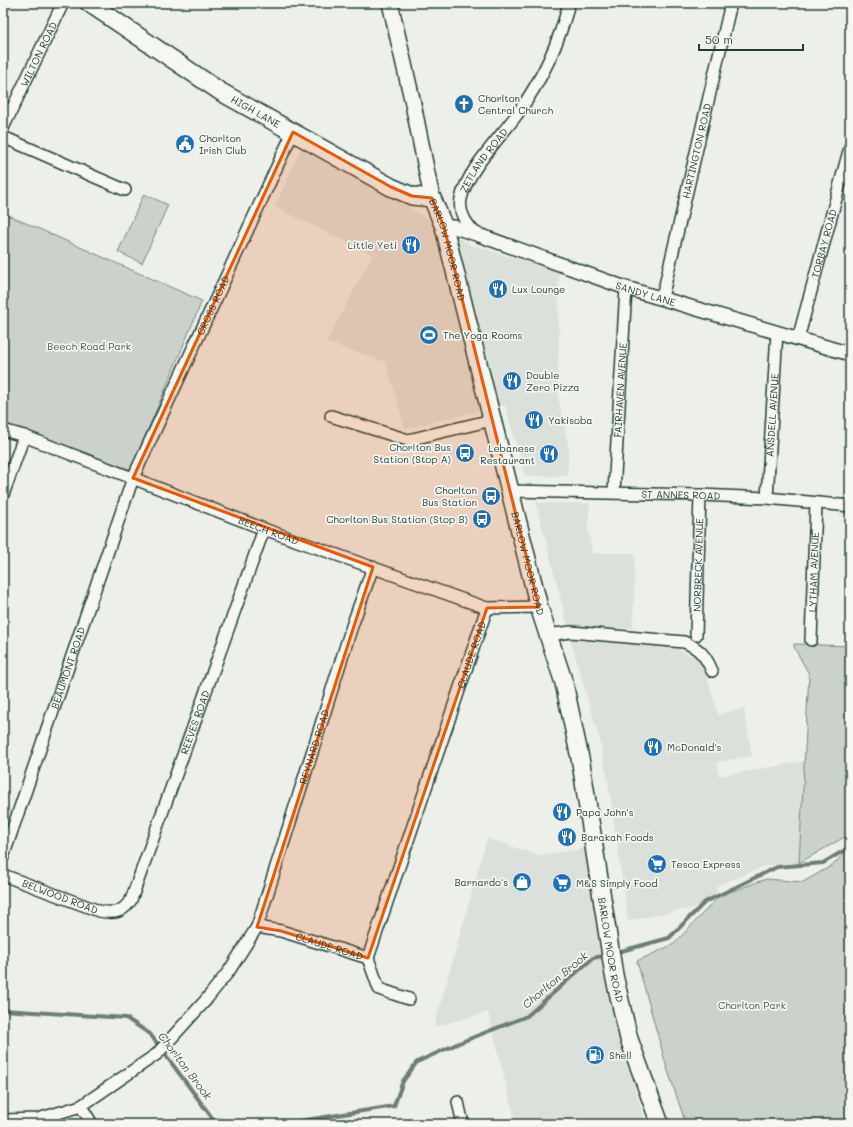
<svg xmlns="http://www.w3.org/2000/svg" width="853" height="1127" viewBox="0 0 853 1127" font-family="Mali,sans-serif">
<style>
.built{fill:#dce0db}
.green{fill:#cbd2cc;stroke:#758880}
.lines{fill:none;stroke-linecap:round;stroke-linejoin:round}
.stream{stroke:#6c7e77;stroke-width:4}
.minor-casing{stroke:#1f3d34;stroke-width:14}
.tertiary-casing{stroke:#1f3d34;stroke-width:16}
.secondary-casing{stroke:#1f3d34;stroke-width:18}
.primary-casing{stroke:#1f3d34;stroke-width:20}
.minor{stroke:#f6f6f2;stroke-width:11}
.tertiary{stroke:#f6f6f2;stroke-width:13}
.secondary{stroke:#f6f6f2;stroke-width:15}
.primary{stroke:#f6f6f2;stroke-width:17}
.marked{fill:#e8590c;fill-opacity:0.2;stroke:#e8590c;stroke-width:3;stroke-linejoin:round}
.labels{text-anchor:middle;stroke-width:3.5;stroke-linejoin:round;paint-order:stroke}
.street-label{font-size:10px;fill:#1f3d34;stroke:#f6f6f2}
.poi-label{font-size:10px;fill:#1f3d34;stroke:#f6f6f2;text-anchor:start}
.park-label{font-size:10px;fill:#415b52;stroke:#f6f6f2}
.water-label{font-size:11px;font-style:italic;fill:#3f5850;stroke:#f6f6f2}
</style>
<rect width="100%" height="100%" fill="#edefea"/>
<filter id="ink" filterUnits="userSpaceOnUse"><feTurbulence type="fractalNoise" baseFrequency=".025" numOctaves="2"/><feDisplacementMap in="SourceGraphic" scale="8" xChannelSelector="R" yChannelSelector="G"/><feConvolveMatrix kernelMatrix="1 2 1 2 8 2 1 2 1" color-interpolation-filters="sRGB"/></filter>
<g filter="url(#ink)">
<!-- built -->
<g class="built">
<path d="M303,143L471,245L559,271L558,397L569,449L567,476H525L505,405L405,429L386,362L326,342L373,255L275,207Z"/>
<path d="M536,503H590L588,528L592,553H635L633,628L568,627Z"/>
<path d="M569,635L673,647L703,661L718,715L744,708L752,756L717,762L719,776L805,761L799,863L767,865L717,886L716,887L717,893L701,906L628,921L608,781L599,737Z"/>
<path d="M487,838L537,855L584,849L614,1020L645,1122L633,1124H516L488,1012L434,1027Z"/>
</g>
<!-- green -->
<g class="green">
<path d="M144,194L168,205L142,263L118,252Z"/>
<path d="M3,213L202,301L131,470L3,423Z"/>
<path d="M794,644L850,646V834L799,863L809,674L794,647Z"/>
<path d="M850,847V1124H686L666,1065L637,961L674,944L719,896L766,879L803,882L833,865Z"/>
</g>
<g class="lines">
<!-- stream -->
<g class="stream">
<path d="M614,953L669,938L705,902L777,867L823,863L850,847"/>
<path d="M3,1010L126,1018L150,1034L213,1119L257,1124"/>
<path d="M281,1124L394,1106L403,1081L417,1062L459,1043L527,1016L593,958L607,955"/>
</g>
<!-- minor casing -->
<g class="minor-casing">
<g id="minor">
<path id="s1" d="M3,128L63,3"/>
<path d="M3,137L125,190"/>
<path id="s2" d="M476,234C467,225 458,213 461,199C467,170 501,137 518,113C543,78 559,44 569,3"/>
<path id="s3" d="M662,298L731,3"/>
<path id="s4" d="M798,339L850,147"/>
<path d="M331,416L408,440L492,420"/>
<path id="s5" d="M3,430L24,436L264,529L464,600L487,608L539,607"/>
<path id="s6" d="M511,491L700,495L767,498L850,506"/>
<path id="s7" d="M614,492L626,288"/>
<path d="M3,495L24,436"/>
<path id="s8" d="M767,498L777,332"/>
<path d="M547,635L571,632L684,642C699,648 706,656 712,671"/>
<path id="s9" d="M696,635L700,495"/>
<path id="s10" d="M811,640L816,503"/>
<path id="s11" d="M3,857L133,478L293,132"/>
<path id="s12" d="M3,875L99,911C114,914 122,913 131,900L264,529"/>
<path id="s13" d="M257,927L352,626L373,567"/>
<path d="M368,958L379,989L409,999"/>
<path d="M458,1102L463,1124"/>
<path d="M81,1106L92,1124"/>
<path id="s14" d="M3,1120L38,1119L81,1106L157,1054L205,1001L229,971L257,927L281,931L368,958L487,608"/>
</g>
</g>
<!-- tertiary casing -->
<g class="tertiary-casing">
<g id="tertiary">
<path id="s15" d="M444,227H454L476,234L626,288L850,354"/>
</g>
</g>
<!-- secondary casing -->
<g class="secondary-casing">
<path id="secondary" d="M390,3L412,99L432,198"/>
</g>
<!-- primary casing -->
<g class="primary-casing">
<g id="primary">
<path id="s16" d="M89,3L221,92L391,187L412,196L432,198L444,227L539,607L564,683L581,763L614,975L629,1039L660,1124"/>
</g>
</g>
<!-- minor -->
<use href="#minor" class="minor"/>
<!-- tertiary -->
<use href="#tertiary" class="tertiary"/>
<!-- secondary -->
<use href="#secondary" class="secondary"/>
<!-- primary -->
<use href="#primary" class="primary"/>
</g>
</g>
<!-- marked area -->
<path class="marked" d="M293,132L391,187L412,196L432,198L444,227L539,607L487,608L368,958L281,931L257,927L373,567L133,478Z"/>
<!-- icons -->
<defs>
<g id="church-disc" transform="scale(1)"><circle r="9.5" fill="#1f6fb2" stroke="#f6f6f2"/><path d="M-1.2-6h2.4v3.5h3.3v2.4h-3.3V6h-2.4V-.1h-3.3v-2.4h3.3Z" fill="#fff"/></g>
<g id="civic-disc" transform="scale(1)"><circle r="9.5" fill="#1f6fb2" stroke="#f6f6f2"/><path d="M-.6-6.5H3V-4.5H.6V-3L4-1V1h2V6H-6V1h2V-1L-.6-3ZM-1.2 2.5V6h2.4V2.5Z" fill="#fff"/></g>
<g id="restaurant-disc" transform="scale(1)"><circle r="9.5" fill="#1f6fb2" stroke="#f6f6f2"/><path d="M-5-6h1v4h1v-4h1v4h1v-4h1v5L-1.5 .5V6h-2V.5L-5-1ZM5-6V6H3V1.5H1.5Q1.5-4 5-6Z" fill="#fff"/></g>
<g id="stadium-disc" transform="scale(1)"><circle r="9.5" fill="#1f6fb2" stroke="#f6f6f2"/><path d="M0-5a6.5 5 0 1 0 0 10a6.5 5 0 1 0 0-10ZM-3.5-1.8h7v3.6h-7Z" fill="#fff"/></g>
<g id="bus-disc" transform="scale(1)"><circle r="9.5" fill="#1f6fb2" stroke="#f6f6f2"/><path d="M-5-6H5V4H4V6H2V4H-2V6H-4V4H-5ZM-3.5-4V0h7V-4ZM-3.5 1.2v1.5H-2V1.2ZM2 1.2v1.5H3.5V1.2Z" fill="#fff"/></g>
<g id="supermarket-disc" transform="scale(1)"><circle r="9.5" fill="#1f6fb2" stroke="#f6f6f2"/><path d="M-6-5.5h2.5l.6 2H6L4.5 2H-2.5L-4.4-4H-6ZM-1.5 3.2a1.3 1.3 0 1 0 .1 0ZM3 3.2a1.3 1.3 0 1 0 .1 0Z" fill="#fff"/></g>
<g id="shop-disc" transform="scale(1)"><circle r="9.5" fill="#1f6fb2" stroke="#f6f6f2"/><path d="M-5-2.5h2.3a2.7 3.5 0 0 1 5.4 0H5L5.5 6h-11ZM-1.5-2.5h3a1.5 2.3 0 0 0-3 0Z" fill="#fff"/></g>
<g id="fuel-disc" transform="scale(1)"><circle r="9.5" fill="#1f6fb2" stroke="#f6f6f2"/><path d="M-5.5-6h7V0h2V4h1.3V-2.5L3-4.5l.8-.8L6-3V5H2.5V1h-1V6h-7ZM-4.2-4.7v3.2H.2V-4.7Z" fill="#fff"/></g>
</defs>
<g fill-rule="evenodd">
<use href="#church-disc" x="464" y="104"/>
<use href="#civic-disc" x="185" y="144"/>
<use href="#restaurant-disc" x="411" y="245"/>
<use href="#restaurant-disc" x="498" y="289"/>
<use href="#stadium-disc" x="429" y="335"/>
<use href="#restaurant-disc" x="512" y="381"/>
<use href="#restaurant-disc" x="534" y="420"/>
<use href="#bus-disc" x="465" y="453"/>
<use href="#restaurant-disc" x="549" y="454"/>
<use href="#bus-disc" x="491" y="496"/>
<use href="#bus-disc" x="482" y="519"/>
<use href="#restaurant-disc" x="653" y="747"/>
<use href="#restaurant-disc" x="562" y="812"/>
<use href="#restaurant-disc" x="567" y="837"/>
<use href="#supermarket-disc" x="657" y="864"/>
<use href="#shop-disc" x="522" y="882"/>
<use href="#supermarket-disc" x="562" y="883"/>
<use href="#fuel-disc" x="595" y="1055"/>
</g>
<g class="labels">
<!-- street labels -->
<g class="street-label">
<text dy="4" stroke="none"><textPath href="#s1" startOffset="82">WILTON ROAD</textPath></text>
<text dy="4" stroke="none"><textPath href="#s16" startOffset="199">HIGH LANE</textPath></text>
<text dy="4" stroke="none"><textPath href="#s3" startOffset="151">HARTINGTON ROAD</textPath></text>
<text dy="4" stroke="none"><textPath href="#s2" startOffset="85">ZETLAND ROAD</textPath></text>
<text dy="4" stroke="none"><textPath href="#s4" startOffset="99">TORBAY ROAD</textPath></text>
<text dy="4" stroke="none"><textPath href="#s16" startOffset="451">BARLOW MOOR ROAD</textPath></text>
<text dy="4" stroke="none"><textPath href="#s15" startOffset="213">SANDY LANE</textPath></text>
<text dy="4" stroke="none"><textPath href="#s11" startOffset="591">CROSS ROAD</textPath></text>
<text dy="4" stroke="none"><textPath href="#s7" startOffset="102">FAIRHAVEN AVENUE</textPath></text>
<text dy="4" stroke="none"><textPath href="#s8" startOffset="83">ANSDELL AVENUE</textPath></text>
<text dy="4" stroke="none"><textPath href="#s6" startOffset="170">ST ANNES ROAD</textPath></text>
<text dy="4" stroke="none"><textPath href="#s5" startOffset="284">BEECH ROAD</textPath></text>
<text dy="4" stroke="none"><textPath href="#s16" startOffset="775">BARLOW MOOR ROAD</textPath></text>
<text dy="4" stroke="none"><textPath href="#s9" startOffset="70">NORBRECK AVENUE</textPath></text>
<text dy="4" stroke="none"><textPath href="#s10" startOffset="68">LYTHAM AVENUE</textPath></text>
<text dy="4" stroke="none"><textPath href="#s14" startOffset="770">CLAUDE ROAD</textPath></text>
<text dy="4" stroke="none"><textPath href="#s11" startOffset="200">BEAUMONT ROAD</textPath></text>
<text dy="4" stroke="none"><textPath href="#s12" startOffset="328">REEVES ROAD</textPath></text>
<text dy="4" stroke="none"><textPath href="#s13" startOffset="189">REYNARD ROAD</textPath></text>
<text dy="4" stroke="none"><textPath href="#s12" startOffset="61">BELWOOD ROAD</textPath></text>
<text dy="4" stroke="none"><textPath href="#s14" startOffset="409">CLAUDE ROAD</textPath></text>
<text dy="4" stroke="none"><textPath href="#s16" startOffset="1171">BARLOW MOOR ROAD</textPath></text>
</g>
<!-- poi labels -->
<g class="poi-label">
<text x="478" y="102">Chorlton<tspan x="478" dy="12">Central Church</tspan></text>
<text x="199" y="142">Chorlton<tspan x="199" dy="12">Irish Club</tspan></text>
<text x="397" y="249" text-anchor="end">Little Yeti</text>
<text x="512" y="293">Lux Lounge</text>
<text x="443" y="339">The Yoga Rooms</text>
<text x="526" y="379">Double<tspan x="526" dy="12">Zero Pizza</tspan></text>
<text x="548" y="424">Yakisoba</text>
<text x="451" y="451" text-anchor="end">Chorlton Bus<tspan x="451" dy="12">Station (Stop A)</tspan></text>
<text x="535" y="452" text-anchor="end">Lebanese<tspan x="535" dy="12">Restaurant</tspan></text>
<text x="477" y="494" text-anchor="end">Chorlton<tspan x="477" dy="12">Bus Station</tspan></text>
<text x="468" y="523" text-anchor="end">Chorlton Bus Station (Stop B)</text>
<text x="667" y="751">McDonald's</text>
<text x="576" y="816">Papa John's</text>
<text x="581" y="841">Barakah Foods</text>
<text x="671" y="868">Tesco Express</text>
<text x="508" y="886" text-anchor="end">Barnardo's</text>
<text x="576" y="887">M&amp;S Simply Food</text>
<text x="609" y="1059">Shell</text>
</g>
<!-- park labels -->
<g class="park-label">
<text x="89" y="350">Beech Road Park</text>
<text x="752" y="1009">Chorlton Park</text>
</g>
<!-- water labels -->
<g class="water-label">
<text transform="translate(555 980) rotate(-40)" y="4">Chorlton Brook</text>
<text transform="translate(185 1066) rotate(53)" y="4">Chorlton Brook</text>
</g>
</g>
<!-- margin -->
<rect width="853" height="1127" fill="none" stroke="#f6f6f2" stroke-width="16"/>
<rect x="8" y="8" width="837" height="1111" fill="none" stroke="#1f3d34" stroke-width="1.5" filter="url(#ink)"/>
<!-- scale -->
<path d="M699 44v6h104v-6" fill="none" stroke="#1f3d34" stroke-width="2"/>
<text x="705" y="44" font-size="12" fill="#1f3d34" stroke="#f6f6f2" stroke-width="3" paint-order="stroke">50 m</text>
</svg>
